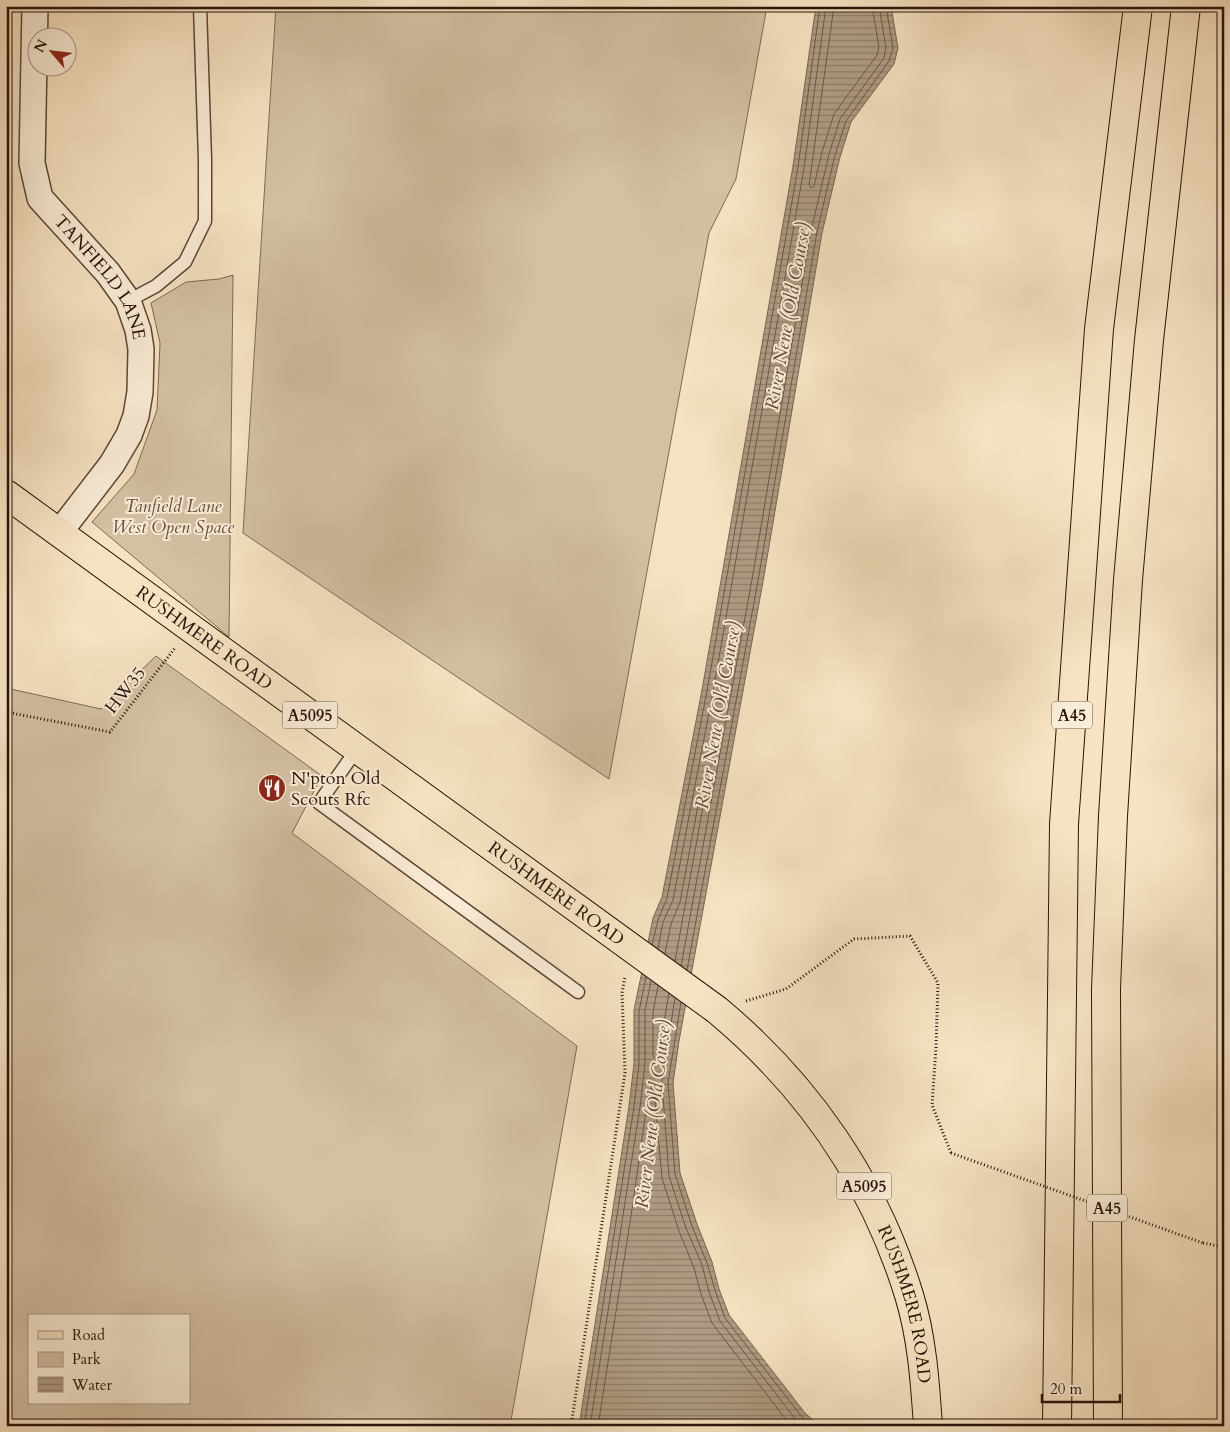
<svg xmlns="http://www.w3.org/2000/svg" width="1230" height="1432" viewBox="0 0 1230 1432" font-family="Cardo,serif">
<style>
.green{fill:#d4c0a3;stroke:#7e6a57;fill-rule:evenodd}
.water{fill:url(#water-rules);stroke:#796554}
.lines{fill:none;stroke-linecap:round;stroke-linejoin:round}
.shore{stroke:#6c5848;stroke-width:1}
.lane-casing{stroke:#5b4739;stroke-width:15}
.street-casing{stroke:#5b4739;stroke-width:28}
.primary-casing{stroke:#27130b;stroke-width:30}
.highway-casing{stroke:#27130b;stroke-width:30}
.path{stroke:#27130b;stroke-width:3;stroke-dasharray:1 2.5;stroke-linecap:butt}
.lane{stroke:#faedd7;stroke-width:12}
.street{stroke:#faedd7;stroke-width:25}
.primary{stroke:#f7e3c2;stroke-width:28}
.highway{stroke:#f7e3c2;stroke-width:28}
.path-bridge{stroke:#27130b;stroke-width:3;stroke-dasharray:1 2.5;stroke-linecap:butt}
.labels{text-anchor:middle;stroke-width:4;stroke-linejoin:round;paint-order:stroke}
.shield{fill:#faedd7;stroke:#665448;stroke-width:1}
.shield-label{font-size:16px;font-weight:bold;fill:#27130b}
.street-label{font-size:18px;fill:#27130b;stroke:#faedd7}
.park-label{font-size:18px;font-style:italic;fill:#645040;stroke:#faedd7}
.poi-label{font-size:18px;fill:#27130b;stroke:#faedd7;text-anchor:start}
.water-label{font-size:19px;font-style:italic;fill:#5e4a3b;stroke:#faedd7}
</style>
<defs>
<pattern id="water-rules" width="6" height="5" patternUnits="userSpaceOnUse" patternTransform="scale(1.25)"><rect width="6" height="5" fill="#b09c84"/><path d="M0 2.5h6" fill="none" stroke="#8f7e6a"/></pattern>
</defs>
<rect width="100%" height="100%" fill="#f7e3c2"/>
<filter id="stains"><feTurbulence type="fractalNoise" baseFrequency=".004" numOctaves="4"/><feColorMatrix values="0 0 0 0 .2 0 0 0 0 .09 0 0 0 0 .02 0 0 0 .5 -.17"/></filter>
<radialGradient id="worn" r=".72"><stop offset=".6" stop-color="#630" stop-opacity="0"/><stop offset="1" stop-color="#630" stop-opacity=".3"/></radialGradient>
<!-- green -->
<g class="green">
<path d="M276,6H767L736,179L709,233L609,779L243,533Z"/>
<path d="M233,275L229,637L92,522L134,474L157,410L160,343L151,303L186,282L219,279Z"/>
<path d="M156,656L322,776L292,833L577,1046L510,1426H6V688L101,709ZM29,1316H189V1403H29Z"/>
</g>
<!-- water -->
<path class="water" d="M816,6H891L898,48L894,64L851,122L840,157L822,233L764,576L679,1041L673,1083L680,1173L697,1224L712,1262L719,1289L729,1315L805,1413L820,1426H579L629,1106L634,1064V1010L653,918L662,897L702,690L793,166Z"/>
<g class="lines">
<!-- shore -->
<g class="shore">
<path d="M834,6L809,185L811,188L814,186L822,152L834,114L877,55L879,47L872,6"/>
<path d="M652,945L658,920L667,898L707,691L798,167L820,6"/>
<path d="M658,949L663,922L673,900L713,692L804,168L826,6"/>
<path d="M665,953L671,924L680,902L699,800L702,798L704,801L675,961"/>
<path d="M681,966L753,574L811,231L829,154L840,119L884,58L886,47L879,6"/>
<path d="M687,970L759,575L817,232L835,155L846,121L889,61L893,48L886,6"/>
<path d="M658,986L653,1012V1056L655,1058L658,1056L669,993"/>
<path d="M675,998L662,1082L669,1176L686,1228L702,1265L709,1292L720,1321L796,1420L802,1426"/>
<path d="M681,1002L668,1083L675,1174L692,1226L707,1263L715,1290L725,1318L801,1416L812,1426"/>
<path d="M584,1426L634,1107L639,1064V1011L646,977"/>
<path d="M590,1426L640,1107L645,1064V1011L651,981"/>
<path d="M598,1426L631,1216L649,1090L652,1088L654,1090L662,1178L679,1231L694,1268L701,1294L712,1323L791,1426"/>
</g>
<!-- lane casing -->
<g class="lane-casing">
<g id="lane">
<path d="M128,301L156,286L185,262L205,221V160L200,6"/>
<path d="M357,749L319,803L578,992"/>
</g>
</g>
<!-- street casing -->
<g class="street-casing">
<g id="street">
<path id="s1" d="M35,6L32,163L40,198L108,273L128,301L138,330L141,349L140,392L136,416L129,435L112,464L59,533"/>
</g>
</g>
<!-- primary casing -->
<g class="primary-casing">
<g id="primary">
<path id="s2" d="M6,494L717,1010C807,1085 874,1181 909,1295C922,1337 925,1382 928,1426"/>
</g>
</g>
<!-- highway casing -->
<g class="highway-casing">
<g id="highway">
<path d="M1057,1426L1064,824L1099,329L1138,6"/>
<path d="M1108,1426L1106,989L1113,816L1128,580L1149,340L1186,6"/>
</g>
</g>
<!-- path -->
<g class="path">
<path d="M6,712L110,732L175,648"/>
<path d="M746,1001L786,989L854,939L910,936L938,983L936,1048L932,1105L951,1153"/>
<path d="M1203,1243L1224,1247"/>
<path d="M571,1426L625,1073L622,993L625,976"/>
</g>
<!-- lane -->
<use href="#lane" class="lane"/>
<!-- street -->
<use href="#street" class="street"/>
<!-- primary -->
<use href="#primary" class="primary"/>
<!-- highway -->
<use href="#highway" class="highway"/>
<!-- path-bridge -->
<path class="path-bridge" d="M951,1153L1203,1243"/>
</g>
<!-- icons -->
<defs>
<g id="restaurant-disc" transform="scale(1.4375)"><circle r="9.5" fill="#8f2418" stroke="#faedd7"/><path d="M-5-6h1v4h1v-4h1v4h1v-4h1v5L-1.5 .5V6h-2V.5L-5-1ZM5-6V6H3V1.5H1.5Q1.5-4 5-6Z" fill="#fff"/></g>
</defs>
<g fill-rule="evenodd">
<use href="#restaurant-disc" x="272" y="788"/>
</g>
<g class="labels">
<!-- shield labels -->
<g class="shield">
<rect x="282.5" y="701.5" width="55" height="27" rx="4"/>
<rect x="1052" y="701.5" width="40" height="27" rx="4"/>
<rect x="836.5" y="1172.5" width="55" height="27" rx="4"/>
<rect x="1087" y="1194.5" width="40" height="27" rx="4"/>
</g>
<g class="shield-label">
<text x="310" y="721">A5095</text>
<text x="1072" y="721">A45</text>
<text x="864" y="1192">A5095</text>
<text x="1107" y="1214">A45</text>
</g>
<!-- street labels -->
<g class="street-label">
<text dy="6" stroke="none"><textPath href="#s1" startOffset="294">TANFIELD LANE</textPath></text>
<text dy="6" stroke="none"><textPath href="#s2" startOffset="245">RUSHMERE ROAD</textPath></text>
<text transform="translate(125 690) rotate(-52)" y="6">HW35</text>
<text dy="6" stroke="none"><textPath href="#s2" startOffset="680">RUSHMERE ROAD</textPath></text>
<text dy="6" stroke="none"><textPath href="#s2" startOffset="1235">RUSHMERE ROAD</textPath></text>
</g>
<!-- park labels -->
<g class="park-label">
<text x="173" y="512">Tanfield Lane<tspan x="173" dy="21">West Open Space</tspan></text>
</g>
<!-- poi labels -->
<g class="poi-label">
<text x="291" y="784">N'pton Old<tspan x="291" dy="21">Scouts Rfc</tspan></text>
</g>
<!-- water labels -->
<g class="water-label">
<text transform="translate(787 316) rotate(-80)" y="7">River Nene (Old Course)</text>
<text transform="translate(717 715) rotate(-80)" y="7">River Nene (Old Course)</text>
<text transform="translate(652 1114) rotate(-83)" y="7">River Nene (Old Course)</text>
</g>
</g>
<!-- margin -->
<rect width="1230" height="1432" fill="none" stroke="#f7e3c2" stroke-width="25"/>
<rect x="8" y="8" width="1215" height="1417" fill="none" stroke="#27130b" stroke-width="2.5"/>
<rect x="12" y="12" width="1205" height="1407" fill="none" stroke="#27130b"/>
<!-- legend -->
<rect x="28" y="1314" width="162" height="90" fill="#faedd7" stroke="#a69685"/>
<rect x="38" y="1331" width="25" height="8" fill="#f7e3c2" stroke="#a69685"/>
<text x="72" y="1340" font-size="15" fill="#27130b">Road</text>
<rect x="38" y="1352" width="25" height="15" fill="#d4c0a3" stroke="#a69685"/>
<text x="72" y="1364" font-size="15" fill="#27130b">Park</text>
<rect x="38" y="1377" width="25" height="15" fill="url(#water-rules)" stroke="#a69685"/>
<text x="72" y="1390" font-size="15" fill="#27130b">Water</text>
<!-- north arrow -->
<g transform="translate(52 52) rotate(298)"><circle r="24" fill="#faedd7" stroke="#a69685"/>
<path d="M0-4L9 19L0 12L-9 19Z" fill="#8f2418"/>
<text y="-8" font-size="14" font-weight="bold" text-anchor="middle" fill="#27130b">N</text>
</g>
<!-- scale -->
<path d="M1042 1394v8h78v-8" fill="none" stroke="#27130b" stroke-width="2.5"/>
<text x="1050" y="1394" font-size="15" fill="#27130b" stroke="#faedd7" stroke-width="4" paint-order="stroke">20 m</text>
<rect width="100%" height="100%" filter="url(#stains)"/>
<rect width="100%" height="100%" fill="url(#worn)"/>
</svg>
